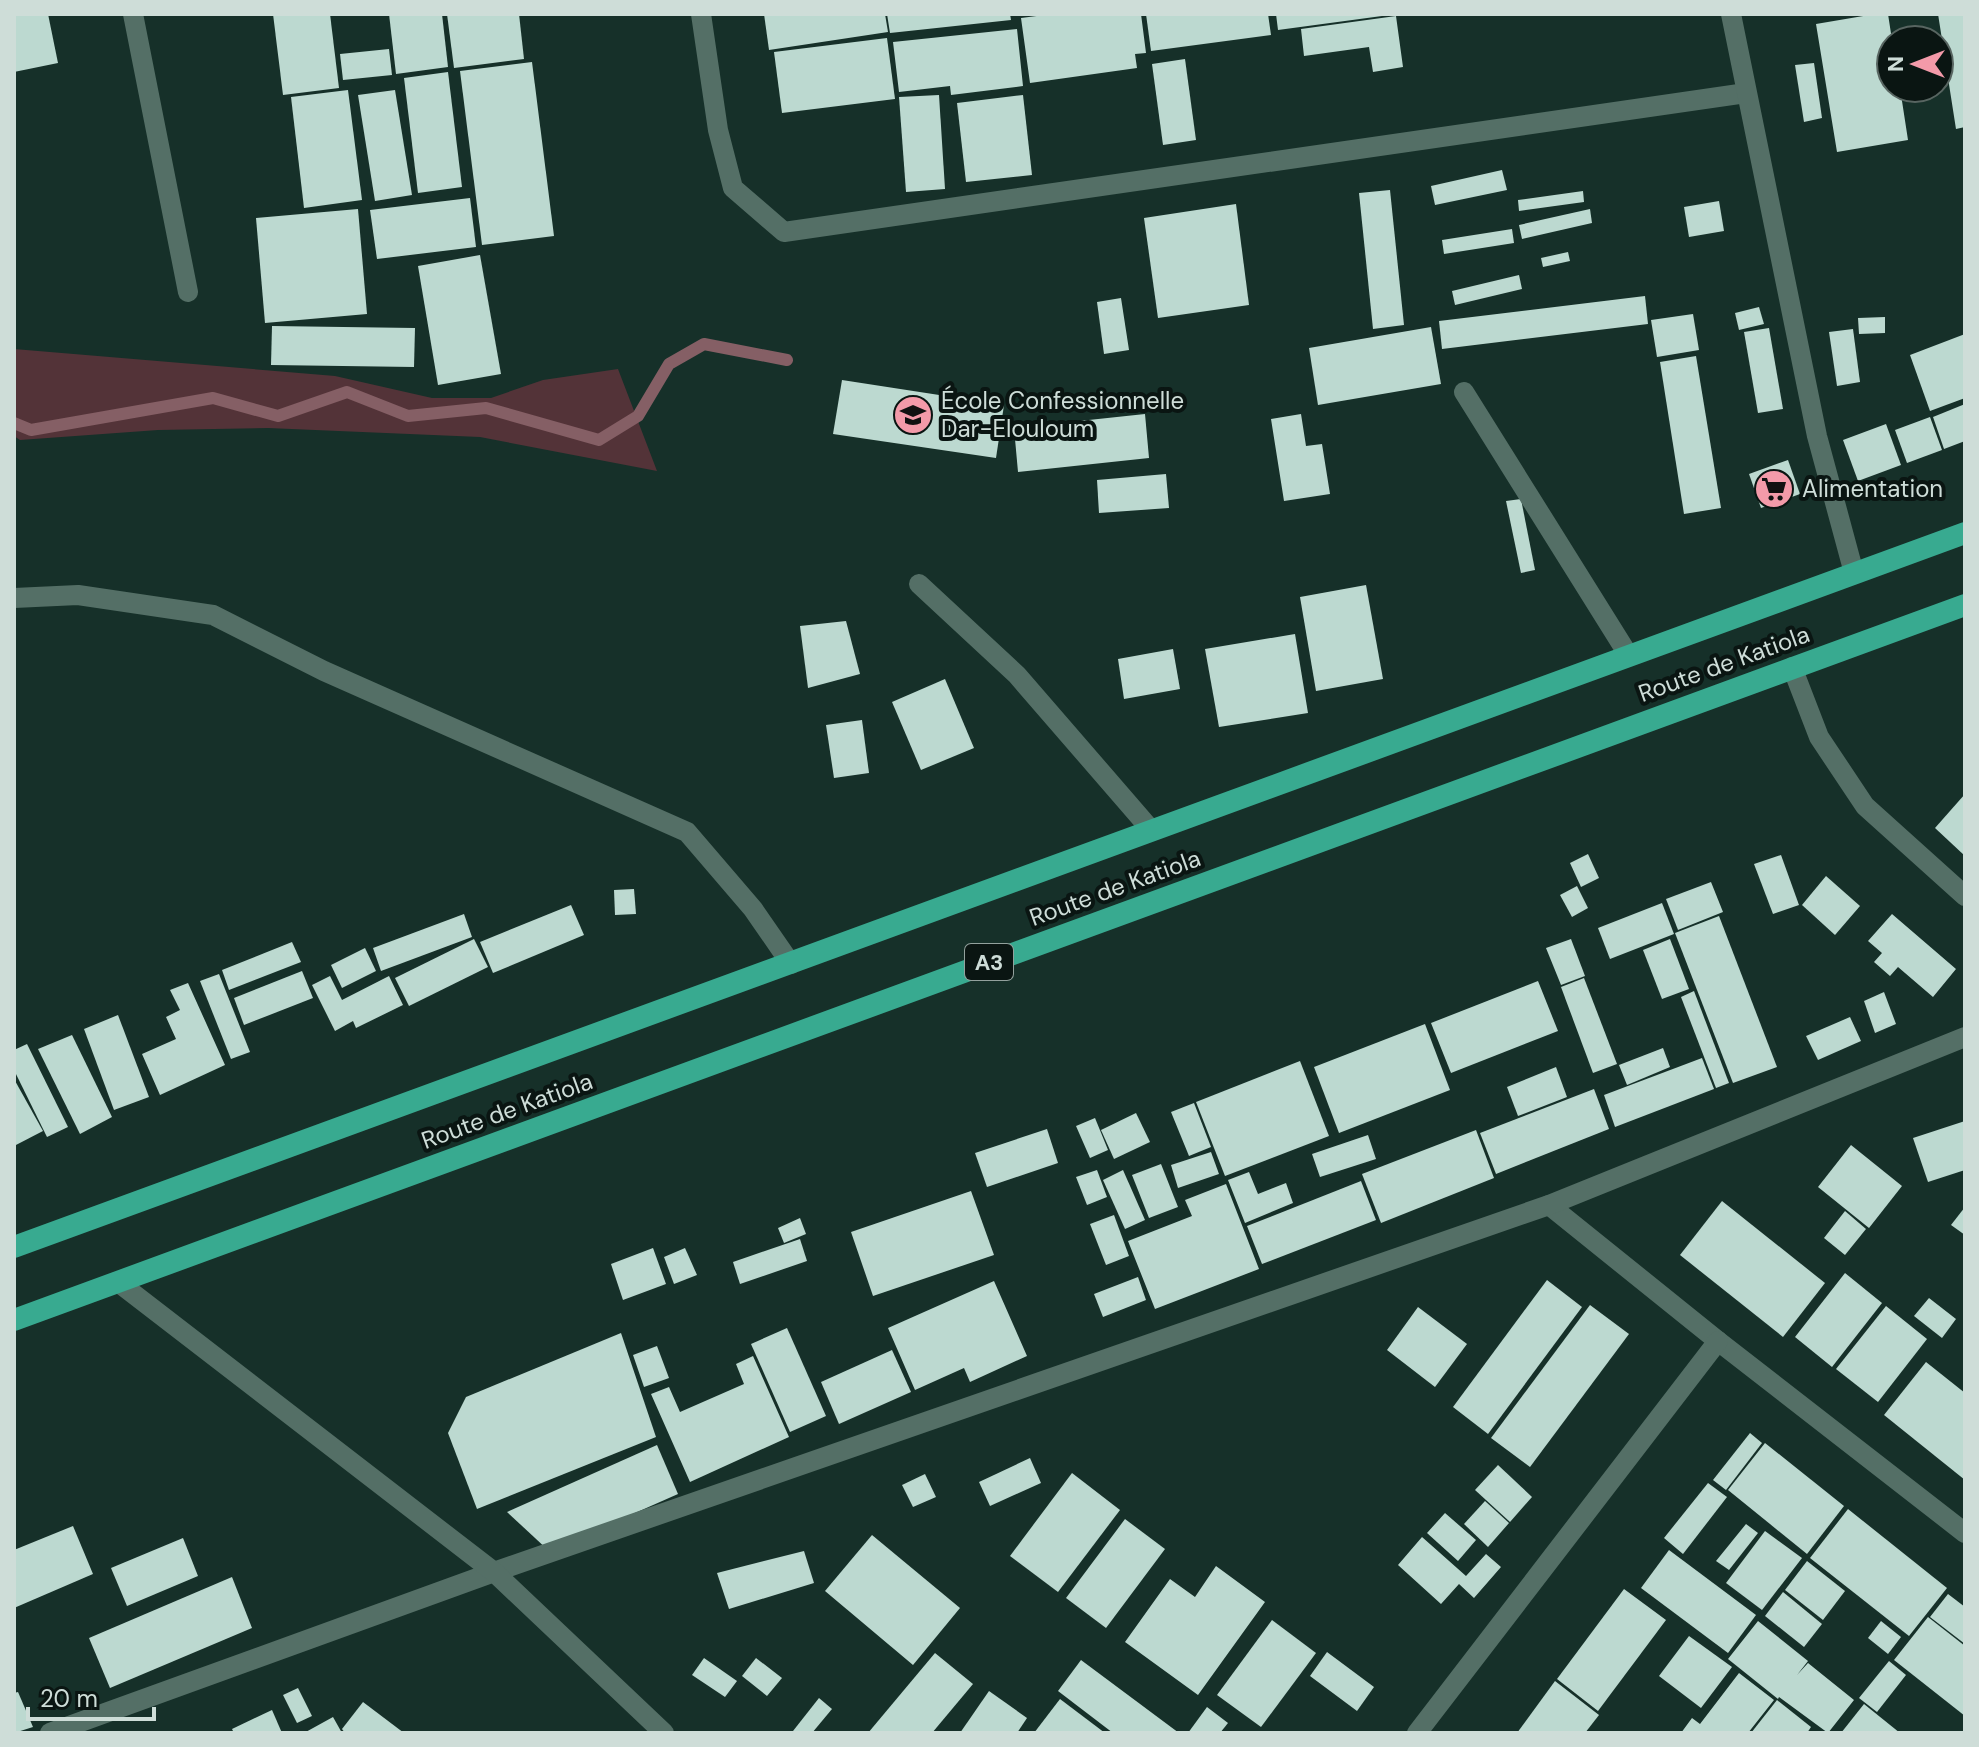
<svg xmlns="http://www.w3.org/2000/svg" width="1979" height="1747" viewBox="0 0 1979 1747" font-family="'DM Sans',sans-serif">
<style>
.green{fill:#533338}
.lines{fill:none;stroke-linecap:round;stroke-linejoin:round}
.stream{stroke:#855f65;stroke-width:12}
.building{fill:#bcd9d0}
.service{stroke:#546f66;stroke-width:20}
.minor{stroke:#546f66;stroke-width:20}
.tertiary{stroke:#546f66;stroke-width:20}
.trunk{stroke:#38aa90;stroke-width:22}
.labels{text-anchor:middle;stroke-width:8;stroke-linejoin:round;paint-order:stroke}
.shield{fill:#0a1512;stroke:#93a19d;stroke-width:2}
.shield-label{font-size:22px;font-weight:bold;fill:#ceddd8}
.poi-label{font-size:24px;fill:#ceddd8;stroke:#0a1512;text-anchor:start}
.street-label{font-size:24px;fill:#ceddd8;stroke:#0a1512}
</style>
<rect width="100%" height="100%" fill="#163029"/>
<!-- green -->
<path class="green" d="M14,349L335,376L432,398H491L543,380L618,369L657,471L480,437L268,428L158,430L20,440L14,436Z"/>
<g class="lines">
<!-- stream -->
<path class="stream" d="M14,423L31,430L213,398L278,416L347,392L408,416L486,408L599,440L638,416L669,364L704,344L787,360"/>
</g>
<!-- building -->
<g class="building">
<path d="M14,14H48L58,63L14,72Z"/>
<path d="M273,14H330L339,88L283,95Z"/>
<path d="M389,14H442L448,67L396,74Z"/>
<path d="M447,14H519L524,59L454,68Z"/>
<path d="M764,14H885L888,32L769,50Z"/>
<path d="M887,14H1010L1011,20L890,33Z"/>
<path d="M1052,14H1141L1146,53L1135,54L1137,68L1030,83L1021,18Z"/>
<path d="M1146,14H1268L1271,35L1151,51Z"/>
<path d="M1276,14H1381L1382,16L1278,30Z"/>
<path d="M1875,14H1888L1892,40L1891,88H1900L1908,140L1837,152L1816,24Z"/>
<path d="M1938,14H1965V127L1956,129Z"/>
<path d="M1396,16L1403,67L1373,72L1369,47L1304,56L1301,29Z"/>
<path d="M1017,29L1023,86L951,95L950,86L899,92L893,42Z"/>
<path d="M887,38L895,99L782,113L774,52Z"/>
<path d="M389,49L392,75L343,80L340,54Z"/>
<path d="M1185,59L1196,140L1163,145L1152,64Z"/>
<path d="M532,62L554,236L482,245L460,71Z"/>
<path d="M1814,63L1822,118L1804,122L1795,65Z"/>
<path d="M448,72L462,187L418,193L404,78Z"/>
<path d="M348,90L362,200L304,208L291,97Z"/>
<path d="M395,90L412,195L375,201L358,95Z"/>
<path d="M939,95L945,189L906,192L899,97Z"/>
<path d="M1023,95L1032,175L966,182L957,103Z"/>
<path d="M1502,170L1507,190L1435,205L1431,186Z"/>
<path d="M1390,190L1404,325L1373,329L1359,193Z"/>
<path d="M1583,191L1584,202L1519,211L1518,200Z"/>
<path d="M470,198L476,247L377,259L370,210Z"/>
<path d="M1719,201L1724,231L1689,237L1684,207Z"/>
<path d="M1236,204L1249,305L1158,318L1144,218Z"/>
<path d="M358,209L367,314L265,323L256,218Z"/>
<path d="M1590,209L1592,223L1522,239L1519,225Z"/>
<path d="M1512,229L1514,243L1444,254L1442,240Z"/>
<path d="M1568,252L1570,261L1543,267L1541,258Z"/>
<path d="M480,255L501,374L438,385L418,266Z"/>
<path d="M1519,275L1522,289L1455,305L1452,291Z"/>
<path d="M1645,296L1648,324L1442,349L1439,321Z"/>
<path d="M1121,298L1129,350L1104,354L1097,302Z"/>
<path d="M1759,307L1764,324L1739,330L1735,313Z"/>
<path d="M1693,314L1699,350L1657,357L1651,320Z"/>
<path d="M1885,317V333L1859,334L1858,318Z"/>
<path d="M272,326L415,328L414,367L271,365Z"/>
<path d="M1431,327L1441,384L1318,405L1309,348Z"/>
<path d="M1769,328L1783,409L1758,413L1744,332Z"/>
<path d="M1853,329L1860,382L1837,386L1829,332Z"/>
<path d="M1965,334V398L1930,411L1910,355Z"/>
<path d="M1696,356L1721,508L1684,514L1660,362Z"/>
<path d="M842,380L1004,405L996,458L833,434Z"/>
<path d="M1965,404V441L1944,449L1933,417Z"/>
<path d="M1145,414L1149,458L1018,472L1014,428Z"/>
<path d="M1301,414L1306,446L1322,444L1330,494L1284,501L1271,419Z"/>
<path d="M1930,417L1942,450L1907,463L1895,430Z"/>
<path d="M1886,424L1901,465L1858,481L1843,440Z"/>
<path d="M1788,460L1800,494L1761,508L1749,474Z"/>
<path d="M1166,474L1169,508L1099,513L1097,480Z"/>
<path d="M1521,499L1535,570L1521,573L1506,501Z"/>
<path d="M1366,585L1383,679L1316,691L1300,597Z"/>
<path d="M846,621L860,674L808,688L800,626Z"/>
<path d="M1295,634L1308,713L1219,727L1205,649Z"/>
<path d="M1173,649L1180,689L1124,699L1118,659Z"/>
<path d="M945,679L974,748L921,770L892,702Z"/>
<path d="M862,720L869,773L834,778L826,725Z"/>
<path d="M1965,794V856L1935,828Z"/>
<path d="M1588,854L1599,878L1581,887L1570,863Z"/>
<path d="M1781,855L1799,905L1773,914L1754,864Z"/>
<path d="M1826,876L1860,906L1835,935L1802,905Z"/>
<path d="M1711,882L1723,912L1678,930L1666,899Z"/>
<path d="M1577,886L1588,908L1572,917L1560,895Z"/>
<path d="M634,889L636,914L615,915L614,890Z"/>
<path d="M1662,903L1674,934L1610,959L1598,928Z"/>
<path d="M571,905L584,935L493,973L480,942Z"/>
<path d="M464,914L472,937L381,971L373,948Z"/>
<path d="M1892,914L1956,969L1933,997L1898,967L1890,976L1874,962L1882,953L1868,941Z"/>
<path d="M1719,916L1777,1067L1733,1083L1675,933Z"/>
<path d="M474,939L488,967L409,1006L395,978Z"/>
<path d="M1571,939L1585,976L1561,985L1546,948Z"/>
<path d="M1670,939L1689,989L1662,999L1643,950Z"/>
<path d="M292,942L301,962L229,990L222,970Z"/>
<path d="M365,948L376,971L342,988L331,965Z"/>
<path d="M302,971L313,998L244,1025L234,998Z"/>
<path d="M219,974L250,1052L231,1059L200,981Z"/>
<path d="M330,976L342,1000L389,976L403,1005L356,1028L353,1021L335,1031L312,985Z"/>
<path d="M1584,978L1617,1064L1593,1073L1561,987Z"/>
<path d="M1538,981L1558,1031L1451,1073L1431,1023Z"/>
<path d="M188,983L225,1065L160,1095L142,1054L176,1039L166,1017L180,1010L170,990Z"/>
<path d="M1694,991L1729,1083L1716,1088L1681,997Z"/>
<path d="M1884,992L1896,1024L1875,1033L1864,1001Z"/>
<path d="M118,1015L149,1097L114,1110L84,1029Z"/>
<path d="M1850,1017L1861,1041L1818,1060L1806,1036Z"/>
<path d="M1425,1024L1450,1090L1339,1133L1314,1067Z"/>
<path d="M72,1035L112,1117L80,1134L38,1049Z"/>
<path d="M27,1044L68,1127L47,1137L14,1070V1050Z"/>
<path d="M1663,1048L1670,1067L1627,1085L1619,1065Z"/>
<path d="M1702,1058L1714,1089L1615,1127L1604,1095Z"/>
<path d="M1300,1061L1329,1136L1225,1176L1196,1102Z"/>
<path d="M1556,1067L1567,1097L1518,1116L1507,1087Z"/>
<path d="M14,1079L43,1131L14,1146Z"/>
<path d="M1594,1089L1609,1129L1496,1174L1480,1133Z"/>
<path d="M1194,1103L1211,1147L1189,1156L1171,1112Z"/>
<path d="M1136,1113L1150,1142L1114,1159L1101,1130Z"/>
<path d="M1095,1118L1108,1150L1090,1158L1076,1126Z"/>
<path d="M1965,1121V1170L1928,1182L1913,1138Z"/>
<path d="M1047,1129L1058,1163L987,1187L975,1153Z"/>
<path d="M1476,1130L1494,1178L1381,1223L1362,1174Z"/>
<path d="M1368,1135L1376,1159L1320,1177L1312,1154Z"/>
<path d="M1851,1145L1902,1186L1869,1228L1818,1187Z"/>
<path d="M1211,1152L1219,1174L1178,1188L1171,1165Z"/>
<path d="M1161,1164L1178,1207L1149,1218L1132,1175Z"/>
<path d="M1097,1170L1107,1197L1087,1205L1076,1177Z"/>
<path d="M1123,1170L1145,1220L1125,1229L1103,1180Z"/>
<path d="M1249,1172L1258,1194L1286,1183L1293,1203L1245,1223L1228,1180Z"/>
<path d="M1361,1181L1376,1220L1262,1264L1247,1226Z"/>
<path d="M1226,1184L1259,1269L1155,1309L1128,1241L1192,1216L1185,1200Z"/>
<path d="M971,1191L994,1255L873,1296L851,1232Z"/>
<path d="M1722,1201L1825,1283L1783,1337L1680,1255Z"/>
<path d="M1965,1207V1235L1951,1225Z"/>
<path d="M1845,1211L1866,1229L1845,1255L1824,1238Z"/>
<path d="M1114,1215L1129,1256L1106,1265L1090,1224Z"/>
<path d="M800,1218L806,1234L784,1243L778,1228Z"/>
<path d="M800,1239L807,1261L740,1284L733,1262Z"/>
<path d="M653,1248L666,1284L623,1300L611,1264Z"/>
<path d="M685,1248L697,1275L674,1284L664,1257Z"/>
<path d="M1845,1273L1882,1303L1832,1367L1795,1337Z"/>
<path d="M1138,1277L1146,1300L1103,1317L1094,1294Z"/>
<path d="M1547,1280L1582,1307L1488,1434L1453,1407Z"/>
<path d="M994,1281L1027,1356L970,1382L964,1368L915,1390L888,1328Z"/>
<path d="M1929,1298L1956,1319L1942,1338L1914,1316Z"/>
<path d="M1590,1305L1629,1334L1530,1467L1491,1438Z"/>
<path d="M1886,1306L1927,1339L1878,1402L1836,1369Z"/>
<path d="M1418,1307L1467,1344L1435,1387L1387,1350Z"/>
<path d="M787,1328L826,1416L790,1432L751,1344Z"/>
<path d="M621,1333L656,1437L477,1509L448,1433L466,1397Z"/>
<path d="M657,1346L669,1378L644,1387L633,1355Z"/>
<path d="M892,1350L911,1392L839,1424L821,1382Z"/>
<path d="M753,1356L789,1437L690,1482L651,1394L669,1387L680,1412L744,1384L736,1364Z"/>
<path d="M1926,1362L1965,1393V1480L1884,1415Z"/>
<path d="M1750,1433L1762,1443L1726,1490L1713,1480Z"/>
<path d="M1765,1443L1844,1506L1807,1554L1728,1490Z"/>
<path d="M657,1445L678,1494L549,1551L507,1512Z"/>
<path d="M1030,1458L1041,1483L990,1506L979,1482Z"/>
<path d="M1498,1465L1532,1497L1510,1522L1475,1490Z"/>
<path d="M1072,1473L1120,1510L1058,1592L1010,1556Z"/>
<path d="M925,1474L936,1497L913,1507L902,1485Z"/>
<path d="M1708,1483L1727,1497L1683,1554L1664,1538Z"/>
<path d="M1485,1501L1509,1523L1488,1547L1464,1524Z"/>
<path d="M1848,1509L1947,1588L1909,1636L1810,1558Z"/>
<path d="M1445,1513L1476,1540L1458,1561L1427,1533Z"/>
<path d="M1125,1519L1165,1549L1106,1628L1066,1598Z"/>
<path d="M1746,1524L1758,1533L1729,1570L1716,1561Z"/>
<path d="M73,1526L93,1574L14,1608V1550Z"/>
<path d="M1765,1531L1802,1558L1762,1610L1726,1583Z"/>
<path d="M872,1535L960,1608L913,1665L825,1591Z"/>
<path d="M1422,1537L1466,1576L1486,1554L1501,1567L1474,1598L1459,1584L1441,1604L1398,1565Z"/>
<path d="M183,1538L198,1576L127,1606L111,1568Z"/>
<path d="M1669,1550L1756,1615L1728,1653L1641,1588Z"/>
<path d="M804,1551L814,1583L729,1609L717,1573Z"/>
<path d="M1807,1561L1845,1591L1823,1620L1785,1590Z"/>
<path d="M1216,1566L1265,1602L1198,1695L1125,1642L1170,1579L1195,1597Z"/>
<path d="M232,1577L252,1628L110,1688L89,1638Z"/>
<path d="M1624,1589L1666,1620L1598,1711L1557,1679Z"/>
<path d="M1783,1592L1822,1624L1804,1647L1765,1616Z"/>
<path d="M1948,1594L1965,1607V1644L1930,1617Z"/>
<path d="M1928,1617L1965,1646V1716L1894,1660Z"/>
<path d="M1272,1620L1316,1653L1261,1727L1217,1695Z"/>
<path d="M1758,1621L1808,1661L1797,1675L1808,1663L1854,1700L1828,1733L1779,1697L1778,1699L1728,1659Z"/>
<path d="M1881,1621L1901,1637L1888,1654L1868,1638Z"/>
<path d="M1689,1636L1732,1667L1701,1708L1659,1676Z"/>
<path d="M1327,1652L1374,1687L1357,1711L1310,1676Z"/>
<path d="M935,1653L973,1684L932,1733H868Z"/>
<path d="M704,1658L737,1681L725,1697L692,1675Z"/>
<path d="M756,1658L782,1678L767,1696L742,1676Z"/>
<path d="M1081,1660L1179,1733H1113L1058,1691Z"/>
<path d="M1889,1661L1906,1675L1877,1712L1859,1698Z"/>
<path d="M1739,1673L1774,1700L1748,1733H1681L1692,1718L1700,1724Z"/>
<path d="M1555,1681L1599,1715L1585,1733H1517Z"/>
<path d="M298,1688L312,1716L297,1723L283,1695Z"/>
<path d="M989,1691L1027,1718L1017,1733H960Z"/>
<path d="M18,1692L33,1727L14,1733V1693Z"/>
<path d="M819,1698L832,1709L812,1733H795L793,1731Z"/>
<path d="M1060,1699L1105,1733H1034Z"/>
<path d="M1777,1700L1811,1727L1807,1733H1751Z"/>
<path d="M363,1702L404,1733H345L342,1729Z"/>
<path d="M1864,1704L1900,1733H1841Z"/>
<path d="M1207,1707L1228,1723L1220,1733H1188Z"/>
<path d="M272,1710L282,1733H234L232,1729Z"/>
<path d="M333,1717L342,1733H304Z"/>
</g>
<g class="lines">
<!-- service -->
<g class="service">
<path d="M1464,392L1629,656"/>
<path d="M919,584L1017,675L1152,831"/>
</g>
<!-- minor -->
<g class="minor">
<path d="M133,14L188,292"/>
<path d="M701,14L718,130L733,188L784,232L1746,93"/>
<path d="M1731,14L1817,436L1854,573"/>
<path d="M14,598L78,595L213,615L324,671L687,832L753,909L791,964"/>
<path d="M1792,667L1819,737L1865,806L1965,896"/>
<path d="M1549,1205L1718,1341L1965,1533"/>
<path d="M50,1733L494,1572L1549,1205L1965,1037"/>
<path d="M1417,1733L1718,1341"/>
</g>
<!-- tertiary -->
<path class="tertiary" d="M118,1282L494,1572L664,1733"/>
<!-- trunk -->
<g class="trunk">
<path d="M14,1247L1965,533"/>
<path d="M14,1320L1965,605"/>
</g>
</g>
<!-- icons -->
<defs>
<g id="school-disc" transform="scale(2)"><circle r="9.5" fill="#f39aa9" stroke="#0a1512"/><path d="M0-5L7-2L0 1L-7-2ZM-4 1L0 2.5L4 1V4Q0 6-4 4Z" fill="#111"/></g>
<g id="supermarket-disc" transform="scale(2)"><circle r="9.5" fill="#f39aa9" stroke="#0a1512"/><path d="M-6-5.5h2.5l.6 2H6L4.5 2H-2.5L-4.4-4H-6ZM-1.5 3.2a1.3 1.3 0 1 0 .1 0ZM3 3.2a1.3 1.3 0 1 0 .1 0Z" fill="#111"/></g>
</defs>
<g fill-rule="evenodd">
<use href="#school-disc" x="913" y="415"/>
<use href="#supermarket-disc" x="1774" y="489"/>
</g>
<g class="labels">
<!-- shield labels -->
<rect class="shield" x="965" y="944" width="48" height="36" rx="6"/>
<g class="shield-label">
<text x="989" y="970">A3</text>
</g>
<!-- poi labels -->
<g class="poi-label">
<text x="941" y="409">École Confessionnelle<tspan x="941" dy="28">Dar-Elouloum</tspan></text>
<text x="1802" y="497">Alimentation</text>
</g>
<!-- street labels -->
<g class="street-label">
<text transform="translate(1724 664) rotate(-20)" y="8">Route de Katiola</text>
<text transform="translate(1115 888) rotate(-20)" y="8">Route de Katiola</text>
<text transform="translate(507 1111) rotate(-20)" y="8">Route de Katiola</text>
</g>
</g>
<!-- border -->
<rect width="1979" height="1747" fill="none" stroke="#ceddd8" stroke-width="32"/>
<!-- north arrow -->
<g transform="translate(1915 64) rotate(270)"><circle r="38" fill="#0a1512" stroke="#586561" stroke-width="2"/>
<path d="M0-6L14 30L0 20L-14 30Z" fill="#f39aa9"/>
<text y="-12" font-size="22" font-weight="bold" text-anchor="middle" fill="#ceddd8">N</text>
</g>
<!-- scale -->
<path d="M28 1707v12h126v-12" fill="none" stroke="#ceddd8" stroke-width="4"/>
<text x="40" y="1707" font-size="24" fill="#ceddd8" stroke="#0a1512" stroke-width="6" paint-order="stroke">20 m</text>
</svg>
